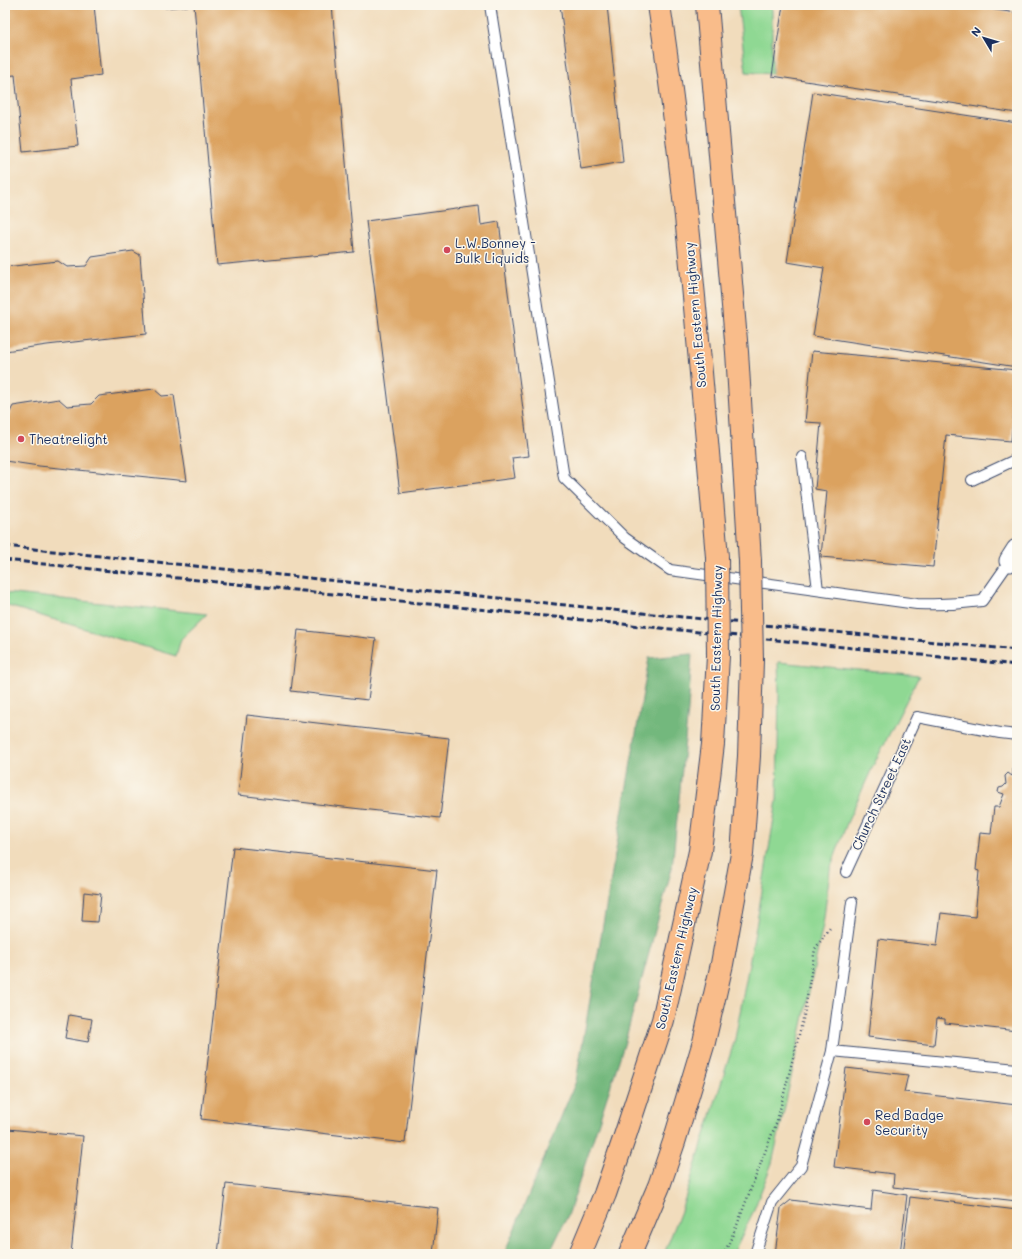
<svg xmlns="http://www.w3.org/2000/svg" width="1022" height="1259" viewBox="0 0 1022 1259" font-family="Mali,sans-serif">
<style>
.green{fill:#8fd893;stroke:#558478}
.forest{fill:#73b87d;stroke:#47746e}
.building{fill:#dba25e}
.lines{fill:none;stroke-linecap:round;stroke-linejoin:round}
.lane-casing{stroke:#3b496c;stroke-width:12}
.street-casing{stroke:#3b496c;stroke-width:23}
.primary-casing{stroke:#3b496c;stroke-width:24}
.path{stroke:#3b496c;stroke-width:2.5;stroke-dasharray:1 3;stroke-linecap:butt}
.lane{stroke:#fff;stroke-width:10}
.street{stroke:#fff;stroke-width:21}
.primary{stroke:#f9bc8a;stroke-width:22}
.rail{stroke:#1b2f5e;stroke-width:3;stroke-dasharray:6 3;stroke-linecap:butt}
.primary-bridge-casing{stroke:#3b496c;stroke-width:24;stroke-linecap:butt}
.primary-bridge{stroke:#f9bc8a;stroke-width:22}
.poi-dot{fill:#d1495b;stroke:#fbf7ec;stroke-width:1.5}
.labels{text-anchor:middle;stroke-width:3;stroke-linejoin:round;paint-order:stroke}
.poi-label{font-size:13px;fill:#1b2f5e;stroke:#fbf7ec;text-anchor:start}
.street-label{font-size:13px;fill:#1b2f5e;stroke:#fbf7ec}
</style>
<rect width="100%" height="100%" fill="#fbf7ec"/>
<filter id="ink" filterUnits="userSpaceOnUse"><feTurbulence type="fractalNoise" baseFrequency=".025" numOctaves="2"/><feDisplacementMap in="SourceGraphic" scale="8" xChannelSelector="R" yChannelSelector="G"/><feConvolveMatrix kernelMatrix="1 2 1 2 8 2 1 2 1" color-interpolation-filters="sRGB"/></filter>
<filter id="wash" filterUnits="userSpaceOnUse"><feTurbulence type="fractalNoise" baseFrequency=".012" numOctaves="4" result="noise"/><feDisplacementMap in="SourceGraphic" scale="16" xChannelSelector="R" yChannelSelector="G"/><feGaussianBlur stdDeviation="0.9" result="paint"/><feColorMatrix in="noise" values="0 0 0 0 0 0 0 0 0 0 0 0 0 0 0 0 0 1.4 0 .05"/><feComposite in="paint" operator="in"/></filter>
<g filter="url(#wash)">
<rect width="100%" height="100%" fill="#f1dcbc"/>
<!-- green -->
<g class="green">
<path d="M738,5H772V74L746,72Z"/>
<path d="M5,593L207,614L181,639L176,656L5,605Z"/>
<path d="M778,662L919,676L874,764L847,823L830,870L823,925L782,1120L772,1163L753,1212L733,1254H664L681,1211L735,1039L757,921L777,800L779,693Z"/>
</g>
<!-- forest -->
<path class="forest" d="M692,654L688,710L672,868L624,1045L569,1213L549,1254H504L576,1081L649,658Z"/>
<g id="blocks">
<!-- building -->
<g class="building">
<path d="M5,5H94L101,75L71,79L78,146L23,152L15,75L5,76Z"/>
<path d="M165,5H188V6L165,8Z"/>
<path d="M194,5H332L354,252L217,265Z"/>
<path d="M560,5H607L623,162L581,169Z"/>
<path d="M783,5H961L1017,13V113L772,76Z"/>
<path d="M813,92L1017,123V289L1016,297H1017V367L813,336L824,268L787,262Z"/>
<path d="M479,206L481,225L499,222L529,456L512,458L515,478L400,493L366,221Z"/>
<path d="M133,251L140,255L146,334L47,345L5,351V267L58,261L67,267L86,266L92,257Z"/>
<path d="M812,351L1017,370V381L1011,441L946,435L933,567L821,557L827,491L815,489L821,423L805,422Z"/>
<path d="M154,389L162,396L174,395L187,481L39,466L5,461V416H8L13,406L59,399L67,406L91,404L99,396Z"/>
<path d="M298,630L376,639L368,700L291,691Z"/>
<path d="M247,715L449,738L440,818L238,795Z"/>
<path d="M1013,768H1017V1031L945,1023V1019L937,1018L934,1045L868,1037L878,939L937,946L941,913L975,917L979,871L976,870L980,833L991,834L994,807H999L1004,794L998,792L999,788L1003,787L1006,784L1005,776L1008,773L1012,776L1013,774Z"/>
<path d="M233,847L437,870L405,1143L201,1119Z"/>
<path d="M84,892L101,894L98,922L82,921Z"/>
<path d="M69,1015L92,1019L88,1042L65,1038Z"/>
<path d="M846,1068L908,1075L904,1092L1017,1105V1201L893,1187L894,1174L834,1167Z"/>
<path d="M8,1129L83,1136L71,1254H5V1146H6Z"/>
<path d="M226,1184L438,1208L433,1254H218Z"/>
<path d="M873,1190L907,1195L900,1254H775L781,1208L791,1200L871,1210Z"/>
<path d="M910,1197L1017,1210V1254H903Z"/>
</g>
</g>
</g>
<g filter="url(#ink)">
<use href="#blocks" fill-opacity="0" stroke="#3b496c" stroke-width="1"/>
<g class="lines">
<!-- lane casing -->
<g class="lane-casing">
<g id="lane">
<path d="M490,5L564,478L625,538L670,570L917,604C939,605 960,604 982,601L1010,561"/>
<path d="M802,457L818,590"/>
<path d="M972,480L1017,459"/>
<path d="M846,872L917,717L1000,733L1017,735"/>
<path d="M832,1051L1017,1069"/>
<path d="M755,1254L772,1202L801,1166L832,1051L852,902"/>
</g>
</g>
<!-- street casing -->
<g class="street-casing">
<path id="street" d="M1010,561L1017,550"/>
</g>
<!-- primary casing -->
<g class="primary-casing">
<g id="primary">
<path d="M659,5C687,188 701,373 717,557"/>
<path d="M707,5L737,352L750,561"/>
<path d="M580,1254L605,1194L624,1139L663,1020L700,851L713,744L718,656"/>
<path d="M630,1254L659,1186L674,1142L704,1042L722,964L742,854L749,756L752,660"/>
</g>
</g>
<!-- path -->
<path class="path" d="M724,1254L737,1225L777,1121L804,1015L815,949L830,928"/>
<!-- lane -->
<use href="#lane" class="lane"/>
<!-- street -->
<use href="#street" class="street"/>
<!-- primary -->
<use href="#primary" class="primary"/>
<!-- rail -->
<g class="rail">
<path d="M5,546L622,611L1017,650"/>
<path d="M5,560L1017,665"/>
</g>
<!-- primary-bridge casing -->
<g class="primary-bridge-casing">
<g id="primary-bridge">
<path d="M717,557L718,656"/>
<path d="M750,561L752,660"/>
</g>
</g>
<!-- primary-bridge -->
<use href="#primary-bridge" class="primary-bridge"/>
</g>
</g>
<!-- markers -->
<g class="poi-dot">
<circle cx="447" cy="250" r="4"/>
<circle cx="21" cy="439" r="4"/>
<circle cx="867" cy="1122" r="4"/>
</g>
<g class="labels">
<!-- poi labels -->
<g class="poi-label">
<text x="455" y="248">L.W.Bonney -<tspan x="455" dy="15">Bulk Liquids</tspan></text>
<text x="29" y="444">Theatrelight</text>
<text x="875" y="1120">Red Badge<tspan x="875" dy="15">Security</tspan></text>
</g>
<!-- street labels -->
<g class="street-label">
<text transform="translate(695 315) rotate(-95)" y="5">South Eastern Highway</text>
<text transform="translate(716 638) rotate(-89)" y="5">South Eastern Highway</text>
<text transform="translate(881 794) rotate(-65)" y="5">Church Street East</text>
<text transform="translate(676 958) rotate(-77)" y="5">South Eastern Highway</text>
</g>
</g>
<!-- margin -->
<rect width="1022" height="1259" fill="none" stroke="#fbf7ec" stroke-width="20"/>
<!-- north arrow -->
<g transform="translate(984 38) rotate(308)" stroke="#fbf7ec" stroke-width="3" paint-order="stroke">
<path d="M0-3L7 15L0 10L-7 15Z" fill="#1b2f5e"/>
<text y="-6" font-size="11" font-weight="bold" text-anchor="middle" fill="#1b2f5e">N</text>
</g>
</svg>
